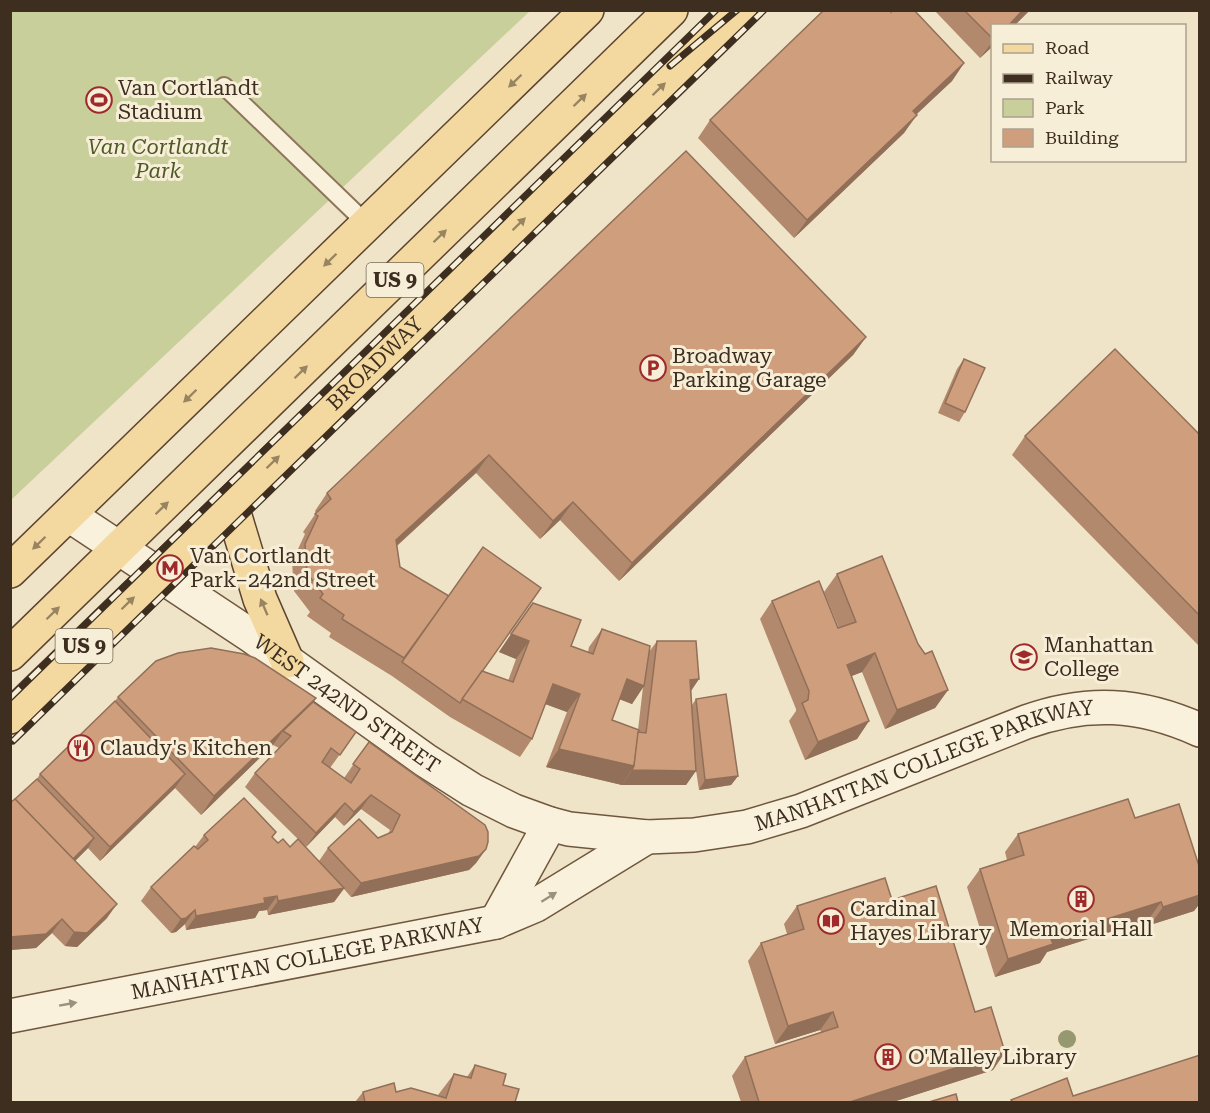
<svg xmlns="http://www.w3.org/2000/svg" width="1210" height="1113" viewBox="0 0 1210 1113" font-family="'Roboto Serif',serif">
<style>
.green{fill:#c9cf9b}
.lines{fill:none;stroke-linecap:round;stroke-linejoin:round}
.lane-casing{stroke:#8d765c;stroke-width:20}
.secondary-casing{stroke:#6f573f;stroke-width:36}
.primary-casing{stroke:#5b4430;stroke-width:36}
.lane{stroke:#faf1dc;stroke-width:16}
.secondary{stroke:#faf1dc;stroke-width:33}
.primary{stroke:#f3d9a0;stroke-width:33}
.rail-casing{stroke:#3d2e20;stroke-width:7}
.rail{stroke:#f7eed8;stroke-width:4.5;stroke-dasharray:14;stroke-linecap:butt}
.tree{fill:#96986f}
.wall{fill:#b2896c;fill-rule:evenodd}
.shaded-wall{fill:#916f58}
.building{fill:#cf9f7d;stroke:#916f58;stroke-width:1.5}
.oneway{fill:#988460}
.oneway2{fill:#9c907e}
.labels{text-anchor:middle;stroke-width:6;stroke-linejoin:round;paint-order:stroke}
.shield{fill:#f7eed8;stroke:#756857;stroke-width:1.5}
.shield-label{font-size:20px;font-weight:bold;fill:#3d2e20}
.poi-label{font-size:21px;fill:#3d2e20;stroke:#f7eed8;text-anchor:start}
.park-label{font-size:21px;font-style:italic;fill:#4d5a26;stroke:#f7eed8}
.street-label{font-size:21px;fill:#3d2e20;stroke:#f7eed8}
</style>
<rect width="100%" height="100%" fill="#f0e4c8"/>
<!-- green -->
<path class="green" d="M11,11H530L11,500Z"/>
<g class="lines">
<!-- lane casing -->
<g class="lane-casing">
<path id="lane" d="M224,86L367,224"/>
</g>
<!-- secondary casing -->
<g class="secondary-casing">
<g id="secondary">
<path id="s1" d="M69,515L253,637L425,760L472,790L514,811L550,824L569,829L647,837L694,835L747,827L801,811L1026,722C1087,700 1140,703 1200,730"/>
<path d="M496,922L550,824"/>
<path id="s2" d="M10,1016L496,922L536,905L647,837"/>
</g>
</g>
<!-- primary casing -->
<g class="primary-casing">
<g id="primary">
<path d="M231,503L260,599L287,661"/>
<path d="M10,571L587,10"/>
<path d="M10,654L671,10"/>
<path id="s3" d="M10,717L740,10"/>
</g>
</g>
<!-- lane -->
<use href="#lane" class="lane"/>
<!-- secondary -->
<use href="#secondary" class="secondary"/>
<!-- primary -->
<use href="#primary" class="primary"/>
<!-- rail casing -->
<g class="rail-casing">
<g id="rail">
<path d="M670,66L737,10"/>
<path d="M10,698L716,10"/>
<path d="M13,741L764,10"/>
</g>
</g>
<!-- rail -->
<use href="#rail" class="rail"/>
</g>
<!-- trees -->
<circle class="tree" cx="1067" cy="1039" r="9"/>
<!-- wall -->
<g class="wall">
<path d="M934,10H1030L1014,26H993V46L980,58Z"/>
<path d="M964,63L952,81L916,114L904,133L794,238L698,138L710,120Z"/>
<path d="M866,337L853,355L619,581L560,520L540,539L476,473L397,546L400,567L483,671L508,681L516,659L499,652L533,603L571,646L588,652L589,647L602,629L649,652L657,641L699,679L691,690L692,705L696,699L738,776L731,785L699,790L696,770L686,785H622L546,767L567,712L545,704L532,739L520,757L450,717L392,676L329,637L331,633L307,616L310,612L294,591L292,562L305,534L303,532L316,513L315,511L327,493ZM643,687L638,730L612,720L619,699L632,704Z"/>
<path d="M964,359L965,412L959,422L938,413L957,369Z"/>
<path d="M1200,435V647L1012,455L1025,436Z"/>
<path d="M837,574L918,644L948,690L935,708L885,729L862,672L851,676L869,721L857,739L805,760L789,721L796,711V709L760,619L772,601L839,628L824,592Z"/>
<path d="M118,697L313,702L356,732L330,768L344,778L369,742L486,849L476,863L469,870L351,897L344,889L334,902L268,915L267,910L259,911L255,918L186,930L185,924L176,932L171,933L141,901L151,887L195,847L204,835L273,838L278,843L290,847L319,861L328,848L378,838L388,834L390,830L361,809L344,826L335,817L306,847L245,787L255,773L279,748L273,745L201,815L175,788L100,861L88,848L75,861L107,918L77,947L65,946L52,933L36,948L10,950V803L15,799L37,779L40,774L115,701Z"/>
<path d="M1135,818L1200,869V903L1194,911L1150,925L1148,920L1047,952L1040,963L995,977L967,887L980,869L1007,860L1005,852L1018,834Z"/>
<path d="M892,900L975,1012L1005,1052L993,1070L893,1102H741L732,1076L745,1057L821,1032L820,1030L775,1044L748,961L761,943L787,934L784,924L797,906Z"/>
<path d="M475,1065L503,1085L515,1102H355L363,1092H396L438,1095L454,1074L467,1077Z"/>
</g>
<!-- shaded-wall -->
<g class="shaded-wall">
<path d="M1023,10H1030L1014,26H1008Z"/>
<path d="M993,41V46L980,58Z"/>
<path d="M964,63L952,81L901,129L913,111Z"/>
<path d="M917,115L904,133L794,238L807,220Z"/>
<path d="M866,337L853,355L619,581L632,563Z"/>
<path d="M489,455L476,473L383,558L396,540Z"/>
<path d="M573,502L560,520L540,539L553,521Z"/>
<path d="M511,634L529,641L516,659L499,652Z"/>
<path d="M875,653L862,672L834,683L847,665Z"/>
<path d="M627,679L644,686L632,704L614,697Z"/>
<path d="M699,679L689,694L690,680Z"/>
<path d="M553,684L580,694L567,712L540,702Z"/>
<path d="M948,690L935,708L885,729L897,710Z"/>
<path d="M316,698L303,716L283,731L273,745L201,815L214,796Z"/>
<path d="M869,721L857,739L805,760L818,742Z"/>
<path d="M559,749L634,766L622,785L546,767Z"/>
<path d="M632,770L696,771L686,785H622Z"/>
<path d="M185,774L175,788L100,861L110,847Z"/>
<path d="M738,776L731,785L699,790L705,780Z"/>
<path d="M371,795L361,809L344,826L354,812Z"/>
<path d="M345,803L335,817L306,847L316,833Z"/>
<path d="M94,838L88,848L63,873L69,863Z"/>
<path d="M486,849L476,863L469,870L351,897L361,883Z"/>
<path d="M344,888L334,902L268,915L278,901Z"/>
<path d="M1200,895V903L1194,911L1150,925L1163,907Z"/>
<path d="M277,896L267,910L259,911L255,918L186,930L196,916Z"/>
<path d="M1161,902L1148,920L1047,952L1040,963L995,977L1008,959L1050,937Z"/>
<path d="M117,904L107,918L77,947L65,946L74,932Z"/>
<path d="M195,910L185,924L176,932L171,933L181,919Z"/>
<path d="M62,919L52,933L36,948L10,950V937Z"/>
<path d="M833,1012L820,1030L775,1044L788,1026Z"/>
<path d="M1005,1052L993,1070L893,1102H850Z"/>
</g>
<!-- building -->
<g class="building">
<path d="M824,10H890L891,12L892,10H914L964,63L913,111L917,115L807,220L710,120Z"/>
<path d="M964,10H1023L1008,26H993V39Z"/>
<path d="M686,151L866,337L632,563L573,502L553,521L489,455L396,540L400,567L449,596L404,658L342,619L344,615L320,598L323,594L307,573L305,544L318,516L315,514L331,499L327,493Z"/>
<path d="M1115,349L1200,435V616L1025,436Z"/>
<path d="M964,359L985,368L965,412L945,403Z"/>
<path d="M483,547L541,588L460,703L402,662Z"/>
<path d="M882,556L918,644L925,654L932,651L948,690L897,710L875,653L847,665L869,721L818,742L802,703L808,700L809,691L772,601L819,581L838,628L856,622L837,574Z"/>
<path d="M533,603L581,620L571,646L593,654L602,629L650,646L644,686L627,679L612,720L639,730L634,766L559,749L580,694L553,684L532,739L462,699L482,671L513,682L529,641L511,634Z"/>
<path d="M657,641H696L699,679L690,680L696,771L632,770L634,766L638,732L646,733Z"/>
<path d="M211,648L244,654L255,658L316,698L214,796L118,697L156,661L178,653Z"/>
<path d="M726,694L738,776L705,780L696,699Z"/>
<path d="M115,701L185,774L110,847L40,774Z"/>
<path d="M313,702L356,732L340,755L331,748L322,762L351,783L360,769L353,764L369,742L485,825L488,832V842L486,849L479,856L361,883L328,848L359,819L378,838L392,832L400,815L371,795L354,812L345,803L316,833L255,773L291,736L283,731Z"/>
<path d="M37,779L94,838L73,859L15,799Z"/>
<path d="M244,798L276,832L272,837L278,843L283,839L290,847L298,839L344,888L278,901L277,896L264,898L265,903L196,916L195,910L186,918L181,919L151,887L194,846L198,849L208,840L204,835Z"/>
<path d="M15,799L117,904L87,933L74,932L62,919L46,934L10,937V803Z"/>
<path d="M1128,799L1135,818L1179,804L1200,869V895L1163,907L1161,902L1050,937L1053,944L1008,959L980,869L1024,855L1018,834Z"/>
<path d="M885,878L892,900L936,886L975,1012L991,1007L1005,1052L850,1102H759L745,1057L838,1027L833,1012L788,1026L761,943L804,929L797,906Z"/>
<path d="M1200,1055V1102H1012L1011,1100L1067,1078L1073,1096Z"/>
<path d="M475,1065L506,1074L503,1085L519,1089L515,1102H363H365L363,1092L394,1083L396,1092L411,1088L446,1098L454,1074L471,1078Z"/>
<path d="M956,1094L958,1102H929Z"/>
</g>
<!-- one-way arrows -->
<defs><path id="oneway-solid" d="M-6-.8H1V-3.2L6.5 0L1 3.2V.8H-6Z" transform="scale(1.5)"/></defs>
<g class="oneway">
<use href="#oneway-solid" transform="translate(515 81) rotate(136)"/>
<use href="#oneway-solid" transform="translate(659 89) rotate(-44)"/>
<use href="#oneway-solid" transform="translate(580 100) rotate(-44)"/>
<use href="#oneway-solid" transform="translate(519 224) rotate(-44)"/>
<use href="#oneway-solid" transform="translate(440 236) rotate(-44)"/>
<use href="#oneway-solid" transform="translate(330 260) rotate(136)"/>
<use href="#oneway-solid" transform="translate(301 372) rotate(-44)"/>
<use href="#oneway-solid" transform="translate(190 396) rotate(136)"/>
<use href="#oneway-solid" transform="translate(273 462) rotate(-44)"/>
<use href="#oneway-solid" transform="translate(162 508) rotate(-44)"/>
<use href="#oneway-solid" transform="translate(39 543) rotate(136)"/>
<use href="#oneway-solid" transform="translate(128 603) rotate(-44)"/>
<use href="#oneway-solid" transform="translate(264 607) rotate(-113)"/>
<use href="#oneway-solid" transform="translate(53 613) rotate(-44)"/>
</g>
<g class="oneway2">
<use href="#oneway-solid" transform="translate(549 897) rotate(-32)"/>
<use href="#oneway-solid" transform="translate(68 1004) rotate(-10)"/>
</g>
<!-- icons -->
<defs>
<g id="stadium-ring" transform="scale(1.35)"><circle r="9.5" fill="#f7eed8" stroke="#9e2a2b" stroke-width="1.5"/><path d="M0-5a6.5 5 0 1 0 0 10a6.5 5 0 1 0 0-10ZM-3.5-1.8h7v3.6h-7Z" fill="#9e2a2b"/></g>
<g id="parking-ring" transform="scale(1.35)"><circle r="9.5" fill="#f7eed8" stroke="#9e2a2b" stroke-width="1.5"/><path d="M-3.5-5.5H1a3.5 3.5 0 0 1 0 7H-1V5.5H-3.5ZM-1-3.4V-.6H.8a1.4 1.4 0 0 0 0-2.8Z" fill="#9e2a2b"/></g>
<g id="metro-ring" transform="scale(1.35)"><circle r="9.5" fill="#f7eed8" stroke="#9e2a2b" stroke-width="1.5"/><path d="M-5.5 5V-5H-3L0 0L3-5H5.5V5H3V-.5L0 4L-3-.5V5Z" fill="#9e2a2b"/></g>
<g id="university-ring" transform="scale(1.35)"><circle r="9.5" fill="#f7eed8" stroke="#9e2a2b" stroke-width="1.5"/><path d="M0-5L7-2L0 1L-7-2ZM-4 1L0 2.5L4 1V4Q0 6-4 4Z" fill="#9e2a2b"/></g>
<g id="restaurant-ring" transform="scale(1.35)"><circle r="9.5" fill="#f7eed8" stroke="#9e2a2b" stroke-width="1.5"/><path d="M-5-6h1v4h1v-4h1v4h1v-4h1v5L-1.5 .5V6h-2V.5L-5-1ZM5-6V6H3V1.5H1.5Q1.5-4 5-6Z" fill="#9e2a2b"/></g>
<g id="building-ring" transform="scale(1.35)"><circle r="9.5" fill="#f7eed8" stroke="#9e2a2b" stroke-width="1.5"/><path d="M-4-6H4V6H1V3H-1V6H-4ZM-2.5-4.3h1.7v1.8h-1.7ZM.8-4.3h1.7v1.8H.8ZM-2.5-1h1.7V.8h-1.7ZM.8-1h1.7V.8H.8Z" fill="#9e2a2b"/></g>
<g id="library-ring" transform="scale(1.35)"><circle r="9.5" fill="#f7eed8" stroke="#9e2a2b" stroke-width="1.5"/><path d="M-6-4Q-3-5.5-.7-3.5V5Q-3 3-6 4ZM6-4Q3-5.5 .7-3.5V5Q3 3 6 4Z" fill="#9e2a2b"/></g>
</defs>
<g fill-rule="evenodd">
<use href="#stadium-ring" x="99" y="100"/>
<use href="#parking-ring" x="653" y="368"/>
<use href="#metro-ring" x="170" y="568"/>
<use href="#university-ring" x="1024" y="657"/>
<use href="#restaurant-ring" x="81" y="748"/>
<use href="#building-ring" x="1081" y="899"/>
<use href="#library-ring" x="831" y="921"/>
<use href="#building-ring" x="888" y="1057"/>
</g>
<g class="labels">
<!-- shield labels -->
<g class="shield">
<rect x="366.5" y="263" width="57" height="34" rx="4.5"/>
<rect x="55.5" y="629" width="57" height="34" rx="4.5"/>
</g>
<g class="shield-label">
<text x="395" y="287">US 9</text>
<text x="84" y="653">US 9</text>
</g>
<!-- poi labels -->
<g class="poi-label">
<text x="118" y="95">Van Cortlandt<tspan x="118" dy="24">Stadium</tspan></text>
<text x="672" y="363">Broadway<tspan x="672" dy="24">Parking Garage</tspan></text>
<text x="190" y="563">Van Cortlandt<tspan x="190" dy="24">Park–242nd Street</tspan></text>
<text x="1044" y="652">Manhattan<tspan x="1044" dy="24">College</tspan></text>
<text x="100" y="755">Claudy's Kitchen</text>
<text x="850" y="916">Cardinal<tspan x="850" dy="24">Hayes Library</tspan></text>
<text x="1081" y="936" text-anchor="middle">Memorial Hall</text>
<text x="908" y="1064">O'Malley Library</text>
</g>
<!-- park labels -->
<g class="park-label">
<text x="158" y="154">Van Cortlandt<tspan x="158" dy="24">Park</tspan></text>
</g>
<!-- street labels -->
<g class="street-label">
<text dy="7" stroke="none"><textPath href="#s3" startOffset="508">BROADWAY</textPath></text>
<text dy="7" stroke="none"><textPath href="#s1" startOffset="336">WEST 242ND STREET</textPath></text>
<text dy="7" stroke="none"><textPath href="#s1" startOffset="960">MANHATTAN COLLEGE PARKWAY</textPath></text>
<text dy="7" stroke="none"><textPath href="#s2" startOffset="303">MANHATTAN COLLEGE PARKWAY</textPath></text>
</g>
</g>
<!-- border -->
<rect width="1210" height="1113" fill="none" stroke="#3d2e20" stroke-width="24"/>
<!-- legend -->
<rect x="991" y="24" width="195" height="138" fill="#f7eed8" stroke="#ada18e" stroke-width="1.5"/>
<rect x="1003" y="44" width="30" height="9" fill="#f3d9a0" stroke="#ada18e" stroke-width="1.5"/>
<text x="1045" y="54" font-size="18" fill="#3d2e20">Road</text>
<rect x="1003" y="74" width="30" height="9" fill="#3d2e20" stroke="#ada18e" stroke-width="1.5"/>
<text x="1045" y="84" font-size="18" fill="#3d2e20">Railway</text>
<rect x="1003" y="99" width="30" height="18" fill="#c9cf9b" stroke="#ada18e" stroke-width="1.5"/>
<text x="1045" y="114" font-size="18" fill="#3d2e20">Park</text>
<rect x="1003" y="129" width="30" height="18" fill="#cf9f7d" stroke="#ada18e" stroke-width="1.5"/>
<text x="1045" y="144" font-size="18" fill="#3d2e20">Building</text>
</svg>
